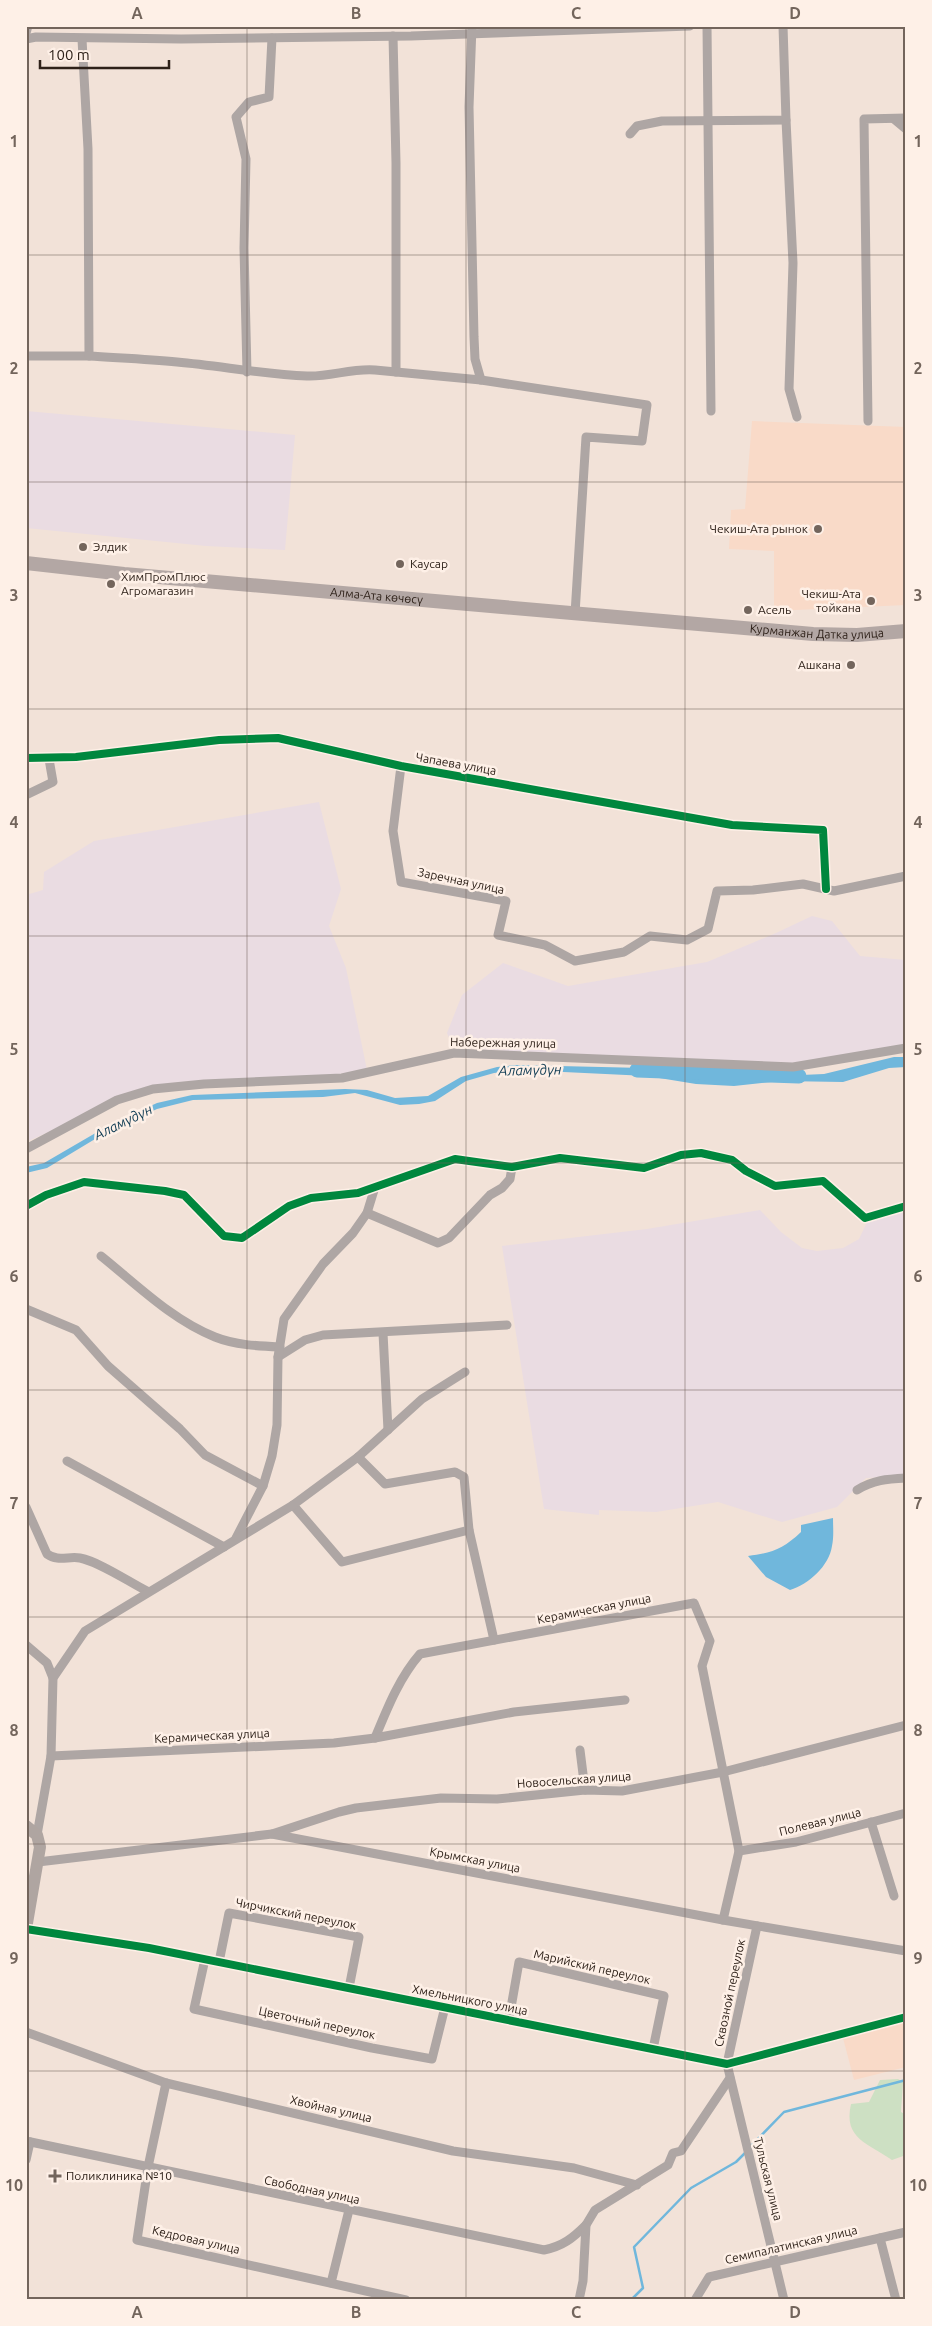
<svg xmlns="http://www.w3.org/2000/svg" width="932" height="2326" viewBox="0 0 932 2326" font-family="Ubuntu,sans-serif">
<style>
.built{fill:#f9dac8}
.industrial{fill:#eadce2}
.green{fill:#cde0c3}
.water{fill:#70b7dc}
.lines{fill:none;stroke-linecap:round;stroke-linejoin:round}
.stream{stroke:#70b7dc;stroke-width:2.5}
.river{stroke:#70b7dc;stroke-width:15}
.minor{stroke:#aea6a4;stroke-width:9}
.secondary{stroke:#afa5a1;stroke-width:12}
.primary{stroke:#b3a7a4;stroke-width:14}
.cycleway-casing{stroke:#fef0e7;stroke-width:11}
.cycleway{stroke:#00873e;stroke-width:8}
.grid{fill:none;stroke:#73655c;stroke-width:1;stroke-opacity:0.55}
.poi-dot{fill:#73655c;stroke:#fef0e7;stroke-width:2}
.labels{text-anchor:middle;stroke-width:5;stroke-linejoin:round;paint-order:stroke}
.poi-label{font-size:12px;fill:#2e2119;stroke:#fef0e7;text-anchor:start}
.street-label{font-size:12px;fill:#2e2119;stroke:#fef0e7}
.water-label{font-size:14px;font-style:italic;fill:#0f3b53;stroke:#fef0e7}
.neatline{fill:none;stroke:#73655c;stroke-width:2}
.grid-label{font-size:16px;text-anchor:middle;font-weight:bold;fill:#73655c}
</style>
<rect width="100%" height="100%" fill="#f2e2d8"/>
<!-- built -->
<g class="built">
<path d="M752,421L906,427V605L774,611V551L729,549L731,510L745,509Z"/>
<path d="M906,2021V2067L854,2080L843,2038Z"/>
</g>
<!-- industrial -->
<g class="industrial">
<path d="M26,411L295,435L285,550L206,546L26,528Z"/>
<path d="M319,802L341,889L329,926L346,968L367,1070L339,1074L150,1088L26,1142V895L43,890L44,872L94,841Z"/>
<path d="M812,916L832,921L860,956L906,960V1045L790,1064L561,1055L453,1047L447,1033L462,995L503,963L568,986L707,962L776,933Z"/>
<path d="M760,1210L781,1232L802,1248L817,1251L843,1248L859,1239L868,1220L906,1210V1476L866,1478L837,1507L782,1522L718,1502L656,1512L599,1510V1515L544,1509L502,1246L647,1229Z"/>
</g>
<!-- green -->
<path class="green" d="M898,2079L903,2082L901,2112L906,2115V2155L892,2160C868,2143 843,2139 851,2104L869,2102L880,2080Z"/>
<!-- water -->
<g class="water">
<path d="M894,1057H906V1067L889,1068L843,1082L781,1081L734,1086L696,1084L647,1076L522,1070L494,1073L466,1081L435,1101L419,1104L400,1105L355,1093L323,1097L193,1100L157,1109L105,1133L47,1168L26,1173V1167L44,1163L111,1124L157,1103L192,1095L345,1089L367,1090L395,1098L428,1096L461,1077L497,1067L516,1065L644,1068L702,1079L730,1078L824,1074Z"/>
<path d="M833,1518C833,1527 834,1537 832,1546C829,1566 809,1584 790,1590L766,1577L748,1556C772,1553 783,1549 801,1532V1525Z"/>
</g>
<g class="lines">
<!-- stream -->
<g class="stream">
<path d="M749,2148L784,2112L906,2080"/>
<path d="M631,2300L643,2288L634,2247L691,2188L736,2162L746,2152"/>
</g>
<!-- river -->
<path class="river" d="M637,1070L799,1076"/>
<!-- minor -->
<g class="minor">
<path d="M472,26L469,107L474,337L475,359L481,380"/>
<path d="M707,26L711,411"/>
<path d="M26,33L28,26"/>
<path d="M393,36L396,163V372"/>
<path d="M26,39L36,37L181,39L411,36L690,26"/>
<path d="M894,119L906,129"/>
<path d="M786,120L793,263L789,389L797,417"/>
<path d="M630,134L637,126L662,121L786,120L783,26"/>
<path d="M26,356H89L88,149L82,39"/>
<path d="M89,356C119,358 148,359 177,362C221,366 263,374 307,376C330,377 352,368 375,370L481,380L647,405L642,441L586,437L575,614"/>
<path d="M247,372L244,248L246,159L236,117L249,102L269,97L272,38"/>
<path d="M868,421L864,119L906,118"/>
<path d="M26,758L76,757L219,740L278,738L401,766L732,825L823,830L826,889"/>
<path d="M401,766L393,831L401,882L506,901L498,935L545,945L575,961L624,952L650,936L687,940L708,929L717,891L753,890L803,884L834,891L906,876"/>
<path d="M26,795L53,782L49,759"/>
<path d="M26,1149L117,1100L153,1089L204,1084L342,1078L454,1053L793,1067L906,1048"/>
<path d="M26,1206L46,1195L84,1182L165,1191L184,1195L224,1236L242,1238L289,1206L311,1198L358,1193L455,1159L512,1167L560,1158L644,1168L681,1155L701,1153L732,1160L746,1171L775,1186L823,1181L865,1218L906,1206"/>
<path d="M367,1213L438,1243L449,1238L490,1195L502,1188L510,1179L512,1167"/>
<path d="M101,1256C136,1284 172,1320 215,1337C235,1345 258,1346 280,1347"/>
<path d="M26,1309L76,1330L108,1366L180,1429L205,1455L263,1486"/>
<path d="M383,1333L388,1430"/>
<path d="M278,1357L305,1340L323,1335L507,1325"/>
<path d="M358,1457L385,1484L455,1472L464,1477L469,1530L494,1640"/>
<path d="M67,1461L224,1547"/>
<path d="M857,1490C873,1480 887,1479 906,1478"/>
<path d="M293,1505L342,1562L469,1530"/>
<path d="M26,1507L47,1554C58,1562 68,1556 80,1558C100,1562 129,1582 147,1591"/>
<path d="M236,1538L263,1486L272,1456L277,1425L278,1357L284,1319L323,1264L353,1233L367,1213L375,1187"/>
<path d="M26,1645L47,1663L53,1678"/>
<path d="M375,1738C387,1709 399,1678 420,1654L694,1603L710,1641L702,1666L739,1851L723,1920"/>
<path d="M580,1750L585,1790"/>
<path d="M51,1756L334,1743L375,1738L514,1712L625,1700"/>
<path d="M871,1822L894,1896"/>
<path d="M272,1834L339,1812L356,1808L441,1798L497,1799L585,1790L622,1791L723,1772L906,1725"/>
<path d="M37,1835L51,1756L53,1678L85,1631L293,1505L358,1457L422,1399L465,1372"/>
<path d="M739,1851L796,1842L906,1813"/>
<path d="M38,1862L272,1834L723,1920L906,1951"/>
<path d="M757,1926L727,2064L784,2300"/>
<path d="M26,1929L149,1948L727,2064L906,2017"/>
<path d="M205,1959L194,2009L372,2048L432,2059L445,2007"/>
<path d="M219,1962L229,1913L359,1937L349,1988"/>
<path d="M509,2019L519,1962L664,1996L653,2049"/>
<path d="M26,2032L166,2083L453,2151L574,2168L637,2185"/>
<path d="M166,2083L148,2167L137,2240L406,2300"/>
<path d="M26,2141L544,2250C563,2246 573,2238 586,2225"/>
<path d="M26,2160L30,2142"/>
<path d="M331,2283L349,2210"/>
<path d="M579,2300L583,2281L586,2225L595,2210L668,2165L673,2153L681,2151L730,2078"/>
<path d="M695,2300L709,2277L880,2238"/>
<path d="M896,2300L880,2238L906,2232"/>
</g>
<!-- secondary -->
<path class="secondary" d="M26,1826L37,1835L40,1847L26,1929"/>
<!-- primary -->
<path class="primary" id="s1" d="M26,563L124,574L813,634L857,635L906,631"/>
<!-- cycleway casing -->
<g class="cycleway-casing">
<g id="cycleway">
<path d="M26,758L76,757L219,740L278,738L401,766L732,825L823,830L826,889"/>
<path d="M26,1206L46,1195L84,1182L165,1191L184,1195L224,1236L242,1238L289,1206L311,1198L358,1193L455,1159L512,1167L560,1158L644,1168L681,1155L701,1153L732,1160L746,1171L775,1186L823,1181L865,1218L906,1206"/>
<path d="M26,1929L149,1948L727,2064L906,2017"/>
</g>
</g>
<!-- cycleway -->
<use href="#cycleway" class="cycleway"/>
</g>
<!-- grid -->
<path class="grid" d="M247,26V2300M466,26V2300M685,26V2300M26,255H906M26,482H906M26,709H906M26,936H906M26,1163H906M26,1390H906M26,1617H906M26,1844H906M26,2071H906"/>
<!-- markers -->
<g class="poi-dot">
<circle cx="818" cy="529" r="5"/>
<circle cx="83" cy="547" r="5"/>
<circle cx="400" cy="564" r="5"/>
<circle cx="111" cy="584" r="5"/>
<circle cx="871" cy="601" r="5"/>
<circle cx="748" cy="610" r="5"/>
<circle cx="851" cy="665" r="5"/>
<path d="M52.5 2168.5h5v5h5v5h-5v5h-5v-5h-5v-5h5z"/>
</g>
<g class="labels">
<!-- poi labels -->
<g class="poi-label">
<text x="808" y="533" text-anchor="end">Чекиш-Ата рынок</text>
<text x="93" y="551">Элдик</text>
<text x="410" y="568">Каусар</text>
<text x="121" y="581">ХимПромПлюс<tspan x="121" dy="14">Агромагазин</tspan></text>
<text x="861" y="598" text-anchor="end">Чекиш-Ата<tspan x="861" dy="14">тойкана</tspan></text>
<text x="758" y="614">Асель</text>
<text x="841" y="669" text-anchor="end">Ашкана</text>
<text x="66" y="2180">Поликлиника №10</text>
</g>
<!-- street labels -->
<g class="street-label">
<text dy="4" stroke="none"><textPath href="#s1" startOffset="352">Алма-Ата көчөсү</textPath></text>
<text dy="4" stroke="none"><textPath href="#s1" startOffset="794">Курманжан Датка улица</textPath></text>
<text transform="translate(456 764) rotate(10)" y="4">Чапаева улица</text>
<text transform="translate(461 881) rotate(12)" y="4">Заречная улица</text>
<text transform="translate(503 1043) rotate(1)" y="4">Набережная улица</text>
<text transform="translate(594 1609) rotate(-11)" y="4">Керамическая улица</text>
<text transform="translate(212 1736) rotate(-3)" y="4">Керамическая улица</text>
<text transform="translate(574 1780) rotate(-4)" y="4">Новосельская улица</text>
<text transform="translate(820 1822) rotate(-14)" y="4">Полевая улица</text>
<text transform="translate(475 1860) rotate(11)" y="4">Крымская улица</text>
<text transform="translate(296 1914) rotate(11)" y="4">Чирчикский переулок</text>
<text transform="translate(592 1967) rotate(13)" y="4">Марийский переулок</text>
<text transform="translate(730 1993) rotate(-78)" y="4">Сквозной переулок</text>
<text transform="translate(470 2000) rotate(11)" y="4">Хмельницкого улица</text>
<text transform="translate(317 2023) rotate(12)" y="4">Цветочный переулок</text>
<text transform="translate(331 2109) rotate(13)" y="4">Хвойная улица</text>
<text transform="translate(768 2179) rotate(76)" y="4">Тульская улица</text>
<text transform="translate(312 2190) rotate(12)" y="4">Свободная улица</text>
<text transform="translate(196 2240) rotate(13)" y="4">Кедровая улица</text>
<text transform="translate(791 2245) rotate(-13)" y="4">Семипалатинская улица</text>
</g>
<!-- water labels -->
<g class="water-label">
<text transform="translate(530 1070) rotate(-1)" y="5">Аламүдүн</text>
<text transform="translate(123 1122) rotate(-26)" y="5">Аламүдүн</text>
</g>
</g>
<!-- border -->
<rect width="932" height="2326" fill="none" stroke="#fef0e7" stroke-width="55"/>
<!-- scale -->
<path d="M40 60v8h129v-8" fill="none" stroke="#2e2119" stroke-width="2.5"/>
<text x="48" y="60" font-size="15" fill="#2e2119" stroke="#fef0e7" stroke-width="4" paint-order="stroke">100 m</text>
<rect x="28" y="28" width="876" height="2270" class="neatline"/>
<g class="grid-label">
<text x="137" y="19">A</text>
<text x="356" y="19">B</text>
<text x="576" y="19">C</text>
<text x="795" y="19">D</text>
<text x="14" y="147">1</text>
<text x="918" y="147">1</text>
<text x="14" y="374">2</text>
<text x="918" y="374">2</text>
<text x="14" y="601">3</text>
<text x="918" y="601">3</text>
<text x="14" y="828">4</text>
<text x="918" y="828">4</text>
<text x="14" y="1055">5</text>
<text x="918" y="1055">5</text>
<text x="14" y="1282">6</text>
<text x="918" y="1282">6</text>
<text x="14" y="1509">7</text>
<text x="918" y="1509">7</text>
<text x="14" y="1736">8</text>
<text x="918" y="1736">8</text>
<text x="14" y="1964">9</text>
<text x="918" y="1964">9</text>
<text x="14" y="2191">10</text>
<text x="918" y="2191">10</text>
<text x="137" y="2318">A</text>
<text x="356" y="2318">B</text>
<text x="576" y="2318">C</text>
<text x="795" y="2318">D</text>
</g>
</svg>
